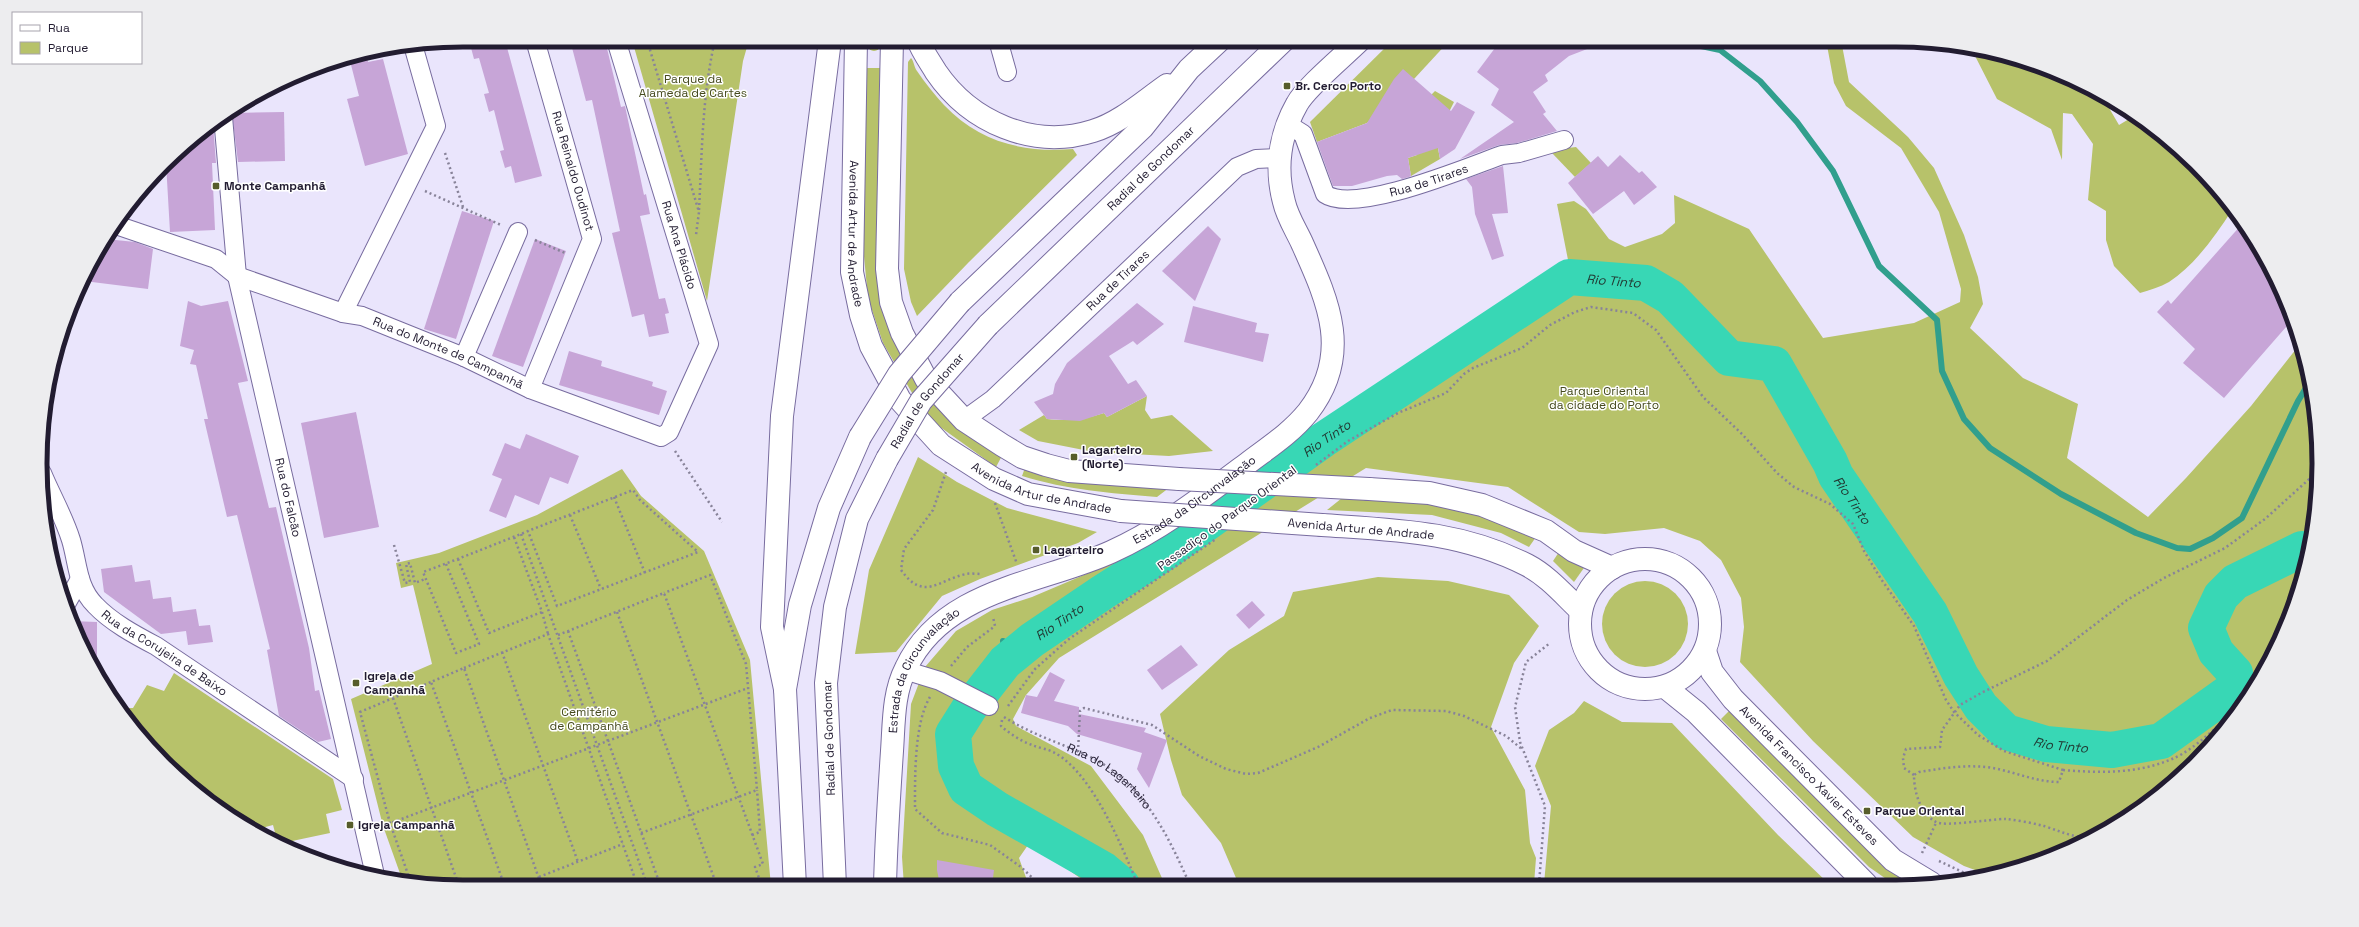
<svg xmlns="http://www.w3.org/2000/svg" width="2359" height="927" viewBox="0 0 2359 927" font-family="'Space Grotesk',sans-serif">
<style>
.green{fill:#b7c26a}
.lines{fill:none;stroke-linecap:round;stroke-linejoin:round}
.stream{stroke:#319f8d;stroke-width:6}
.river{stroke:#38d7b5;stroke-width:36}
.building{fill:#c7a5d7}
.street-casing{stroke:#786c9f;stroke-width:20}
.secondary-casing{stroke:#786c9f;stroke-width:24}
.primary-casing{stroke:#786c9f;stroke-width:24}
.highway-casing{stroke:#786c9f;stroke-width:24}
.path{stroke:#888399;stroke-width:2.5;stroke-dasharray:2 3;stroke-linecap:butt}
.street{stroke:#fff;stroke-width:18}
.secondary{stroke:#fff;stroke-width:22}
.primary{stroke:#fff;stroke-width:22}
.highway{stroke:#fff;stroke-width:22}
.secondary-bridge-casing{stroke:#786c9f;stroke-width:24;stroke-linecap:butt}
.highway-bridge-casing{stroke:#786c9f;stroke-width:24;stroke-linecap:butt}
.secondary-bridge{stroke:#fff;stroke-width:22}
.highway-bridge{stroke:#fff;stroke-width:22}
.poi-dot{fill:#575d2b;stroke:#fff;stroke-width:1.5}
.labels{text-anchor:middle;stroke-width:3;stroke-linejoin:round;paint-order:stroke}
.park-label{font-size:12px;fill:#464b1e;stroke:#fff}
.poi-label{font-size:12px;font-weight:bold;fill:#221c31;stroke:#fff;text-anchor:start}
.street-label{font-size:12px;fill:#221c31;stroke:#fff}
.water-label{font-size:13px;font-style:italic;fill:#223b34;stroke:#fff}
.rim{fill:none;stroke:#221c31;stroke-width:5}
</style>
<rect width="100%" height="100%" fill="#eae5fc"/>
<!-- green -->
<g class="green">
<circle cx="874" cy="45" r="6"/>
<path d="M632,40H749L743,61L707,301Z"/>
<path d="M1393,40H1450L1414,79L1367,123L1317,142L1310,122Z"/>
<path d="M1826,40H1841L1849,82L1908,137L1934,168L1964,235L1978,277L1983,304L1970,328L2023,378L2078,404L2067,458L2148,517L2186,478L2251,406L2300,344L2315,408L2318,491L2305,573L2287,626L2248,699L2175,782L2131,816L2058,855L1986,874L1964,866L1913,837L1813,741L1740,662L1744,627L1741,598L1721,560L1700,541L1664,528L1605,534L1579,532L1508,487L1366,468L1059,658L1026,695L1013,719L1016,726L1091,766L1143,835L1165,885H1090L1039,849L1028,845L1019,858L1029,886H904L902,857L911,704L925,667L956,631L992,610L1032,597L1091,572L1304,447L1570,270L1557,204L1574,201L1586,209L1609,239L1625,247L1662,234L1675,223L1674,195L1749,229L1823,338L1914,323L1960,302L1961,289L1939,212L1901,148L1846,106L1834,83Z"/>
<path d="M1972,50L2005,54L2083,84L2102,96L2119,125L2134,116C2172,139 2206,174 2232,210C2216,235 2195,265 2169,282C2160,287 2150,290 2140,293L2114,266L2106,240V211L2088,200L2093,144L2072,114L2063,113L2062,160L2051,129L1997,99Z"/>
<path d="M911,58C914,61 914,67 917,71C925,83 935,95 944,105C979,142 1023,153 1073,149L1077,155L968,263L917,316L911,302L904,269L908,62Z"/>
<path d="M866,68H880L876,253L879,285L886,318L1003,454L996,467L936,424L915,398L883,343L868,298L863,246Z"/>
<path d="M1435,91L1454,102L1436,138L1440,159L1411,176L1408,158L1417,155L1432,94Z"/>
<path d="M1576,147L1591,163L1575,177L1552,153V150Z"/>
<path d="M1147,396L1145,410L1151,419L1172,415L1213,451L1169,456L1094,452L1038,441L1019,430L1044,415L1047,419C1070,421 1082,420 1104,413L1107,417Z"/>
<path d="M918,457L957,482L1007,508L1097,532L1078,543L980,579L942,596L896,652L855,654L869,570Z"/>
<path d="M1026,465L1174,484L1157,497C1109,493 1068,490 1022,476Z"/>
<path d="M622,469L641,496L704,551L750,660L771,886L464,887L402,879L383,826L351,699L432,664L413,585L401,588L396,563L439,553L537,515Z"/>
<path d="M1342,498L1420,501L1464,509L1536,537L1529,547L1501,533L1432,515L1327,510Z"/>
<path d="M1559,552L1586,565L1574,582L1553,561Z"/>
<path d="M1378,577L1448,581L1509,595L1539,626L1514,663L1491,727L1525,790L1530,843L1536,858L1534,884L1239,885L1221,843L1182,795L1171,760L1160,714L1229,650L1284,616L1293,592Z"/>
<circle cx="1645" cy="624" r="43"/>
<path d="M174,673L333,779L342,810L326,814L330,833L278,844L273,825L254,830L206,800L164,763L122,712V708H133L147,685L164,691Z"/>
<path d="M1584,701L1622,722L1672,723L1778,835L1829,884H1544L1551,806L1535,766L1549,730L1574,713Z"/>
<path d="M1729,711L1879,860L1912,883H1892L1869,867L1721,719Z"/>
</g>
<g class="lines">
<!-- stream -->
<g class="stream">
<path d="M1673,40L1720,50L1760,81L1797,122L1833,171L1879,266L1937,320L1942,371L1964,419L1990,448L2061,494L2136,533L2177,548L2190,549L2213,538L2242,518L2298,401L2309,383"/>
<path d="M1003,641L1005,662"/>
</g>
<!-- river -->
<path class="river" id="s1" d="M1122,885L1104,870L997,809L966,788L956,766L953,734L970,707L1005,662L1032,640L1103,592L1166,552L1323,440L1569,277L1646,283L1670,297L1729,358L1774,364L1830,462L1836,476L1930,613L1961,676L1981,707L2006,732L2046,744L2112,750L2161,741L2228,693L2236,684L2235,673L2216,652L2206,628L2221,596L2235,582L2302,549L2308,550"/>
</g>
<!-- building -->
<g class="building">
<path d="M473,40H505L542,176L515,183L511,166L505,168L500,151L504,150L494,110L489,112L484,94L489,93L479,58L474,59L470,44L474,43Z"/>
<path d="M570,40H605L621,107L625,106L644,195L646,194L650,214L640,216L659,299L665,298L669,313L665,314L669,333L649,337L644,314L632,317L612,233L620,231L592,100L586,101Z"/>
<path d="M1501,40L1608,41L1569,56L1545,75L1548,81L1533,92L1546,112L1543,114L1557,131L1517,143L1499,145L1460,159L1514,122L1491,105L1499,89L1477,72Z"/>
<path d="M366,52L368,62L383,59L408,154L365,166L347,99L359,96L349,57Z"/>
<path d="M1403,69L1451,111L1457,102L1475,112L1455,149L1440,159L1438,148L1408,158L1411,176L1409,177L1402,179L1397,175L1387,176L1352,186H1333L1317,142L1367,123L1394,79Z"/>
<path d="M284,112L285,161L238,162L232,113Z"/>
<path d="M213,124L216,163H212L215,230L170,232L166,163L184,145Z"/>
<path d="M1620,155L1639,173L1642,171L1657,187L1634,205L1624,191L1593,214L1568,183L1598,156L1608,167Z"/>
<path d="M1503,166L1508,213L1492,214L1504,256L1492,260L1475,214L1472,187L1466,179Z"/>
<path d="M462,211L494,221L456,339L424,329Z"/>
<path d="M2242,224L2262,252L2293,319L2224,398L2183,363L2195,349L2157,312L2168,300L2171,304Z"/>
<path d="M1208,226L1221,239L1195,301L1162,271Z"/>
<path d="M106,239L135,242L153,249L148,289L84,281L97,252Z"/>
<path d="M535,239L566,251L523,367L492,356Z"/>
<path d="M188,301L201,306L228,301L248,381L238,383L269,508L276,507L309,648L315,691L319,690L331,739L318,742L279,716L267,650L270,649L237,515L227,517L204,419H208L196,365L190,364L194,350L180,346Z"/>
<path d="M1137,303L1164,324L1137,345L1133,341L1109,356L1128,384L1136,380L1147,396L1107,417L1104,413L1080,421L1047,419L1034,402L1053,394L1055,384L1067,363Z"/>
<path d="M1193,306L1257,323L1255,332L1269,334L1263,362L1184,342Z"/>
<path d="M569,351L602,361L601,366L653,382L652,386L667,391L659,415L559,385Z"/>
<path d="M356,412L379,527L324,538L301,423Z"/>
<path d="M526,434L579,456L568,484L550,477L539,505L515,495L506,518L489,511L502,479L492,475L505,443L520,449Z"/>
<path d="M132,565L135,582L150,580L153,599L171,597L173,612L196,609L199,626L210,625L213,642L188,645L186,631L161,634L104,592L101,569Z"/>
<path d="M1252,601L1265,615L1249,629L1236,615Z"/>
<path d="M71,621L97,622V672L72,625Z"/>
<path d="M1181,645L1198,665L1162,690L1147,670Z"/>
<path d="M1050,672L1065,680L1054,701L1079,707V714L1146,728L1144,732L1167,740L1149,788L1137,769L1142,753L1077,734L1068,726L1021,713L1026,695L1037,697Z"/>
<path d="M937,860L994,870L992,886L940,885L937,870Z"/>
</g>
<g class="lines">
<!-- street casing -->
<g class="street-casing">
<g id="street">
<path d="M998,40L1007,72"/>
<path id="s3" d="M223,117L237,276L375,875"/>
<path id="s4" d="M1287,124L1303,134L1325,194C1355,215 1468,167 1502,155L1519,153L1564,140"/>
<path id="s5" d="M116,225L216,259L237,276L343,313L362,316L464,357L530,389L661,437L669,432L709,344L616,40"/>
<path d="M343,313L436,126L413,45"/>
<path d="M464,357L518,232"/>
<path d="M530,389L592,239L535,40"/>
<path id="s6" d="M964,420L993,399L1237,167L1256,159L1279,158"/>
<path id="s7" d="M42,473C51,495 64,517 71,540C78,563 77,587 95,605C111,622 135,635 156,646L354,779"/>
<path d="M66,604L80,579"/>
<path d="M904,670L940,681L989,706"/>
</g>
</g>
<!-- secondary casing -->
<g class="secondary-casing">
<g id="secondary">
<path id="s8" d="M856,40L852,272L861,315L871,346L900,400L941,445L994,479L1028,494L1121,511"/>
<path d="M892,40L887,269L891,302L902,333L926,379L964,420L1002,445L1022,457L1046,465L1069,471L1179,479"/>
<path d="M1369,489L1429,493L1482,505L1546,531L1574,551L1612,568"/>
<path d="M1322,525C1395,530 1460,531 1527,565C1548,576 1564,595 1581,611"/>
<circle cx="1645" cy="624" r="65"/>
<path id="s9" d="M1705,651L1712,672L1733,699L1893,860L1931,883"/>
<path d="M1665,687L1696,712L1866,884"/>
</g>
</g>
<!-- primary casing -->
<g class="primary-casing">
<g id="primary">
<path id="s10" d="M885,886C886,841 889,796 892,751C894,723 893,693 906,668C943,589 1040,584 1111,552C1160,530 1204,496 1248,463C1269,447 1291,433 1308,412C1353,354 1328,301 1302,243C1296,230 1287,216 1284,202C1275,168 1280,134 1297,104C1306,87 1345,55 1360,40"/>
</g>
</g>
<!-- highway casing -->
<g class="highway-casing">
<g id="highway">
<path d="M918,40C922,51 930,62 936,72C970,122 1033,150 1093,131C1120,123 1144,101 1167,85"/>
<path d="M960,302L1143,127L1189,69L1220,40"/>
<path id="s11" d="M988,325L1284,40"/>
<path d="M785,689L772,627L782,416L830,40"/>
<path d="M795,886L785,689L800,605L829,508L860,437"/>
<path d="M835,886L826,683L835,607L857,519L887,459"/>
</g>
</g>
<!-- path -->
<g class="path">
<path d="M647,40L699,212L696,235"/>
<path d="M445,153L463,207"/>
<path d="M425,191L501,225"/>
<path d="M699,210C702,153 702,96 715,40"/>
<path d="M535,240L565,253"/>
<path d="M675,451L722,522"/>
<path d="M1316,465L1348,441L1398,413L1446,393L1464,374L1473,368L1522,348L1550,325L1575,312L1591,307L1633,313L1656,330L1703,397L1742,434L1777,473L1794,487L1830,504L1853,524L1864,551L1881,579L1914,626L1946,700L1954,712L1978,735L2004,751L2063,770L2059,782C2036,782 2015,772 1993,768C1968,764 1944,768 1919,772L1914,775C1914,792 1920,813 1936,822C1944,827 1990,819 2005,819C2017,820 2032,823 2044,826C2060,831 2073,838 2090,837"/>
<path d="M946,472L933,510L904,549L901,570C924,602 938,580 966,574C971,573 977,574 982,574"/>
<path d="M614,497L645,573"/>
<path d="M995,503L1017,564"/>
<path d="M570,515L601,589"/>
<path d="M521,534L648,887"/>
<path d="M394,545L405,583L410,582L406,564L410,563L415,583L425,579"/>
<path d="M458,559L489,633L542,612L514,537"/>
<path d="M446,564L479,644L456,653L423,572C456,560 488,547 521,534L528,531L633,490L640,500L698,552L557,606L528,531"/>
<path d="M542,612L548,634"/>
<path d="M617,612L717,886"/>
<path d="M568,631L661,887"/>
<path d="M558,635L664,593L763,864L755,867L762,886"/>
<path d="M502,652L578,862"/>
<path d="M951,666L967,647L995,626L993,617"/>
<path d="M464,668L548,634L638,887"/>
<path d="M930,697C914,723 915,778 915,809L942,833L990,845L1021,867L1041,886"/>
<path d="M393,698L459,886"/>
<path d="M1008,706L1035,669L1069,639L1216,539"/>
<path id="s2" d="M1004,717C1029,733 1057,742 1084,754C1141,779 1166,831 1190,885"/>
<path d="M1002,720L1001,726C1010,734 1021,741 1032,745C1039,748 1048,749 1055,753C1093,774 1122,847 1138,885"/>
<path d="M1078,752L1080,711L1084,708L1152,725L1199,756L1226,769L1246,774L1258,773L1318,747L1370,718L1392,710L1446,711L1464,716L1506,736L1523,750"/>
<path d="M2063,770C2100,773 2137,774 2172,759C2197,749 2228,716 2248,697"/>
<path d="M1914,775L1904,768L1903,758L1906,749L1940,747L1942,730L1960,705L1983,692L2047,661L2127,600L2164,578L2225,548L2265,519L2317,472"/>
<path d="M383,826L748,688"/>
<path d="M641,833L757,790L746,664L710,575L664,593"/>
<path d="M752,835L760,832L757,790"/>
<path d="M1922,853L1936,823"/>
<path d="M1939,861L1969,875L1968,879"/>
<path d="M539,877L623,844"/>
<path d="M410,880L390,823L360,712L431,682"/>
<path d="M1539,884L1545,806L1520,742L1515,707L1526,662L1550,643"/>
<path d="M505,887L431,682L464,668L542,887"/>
</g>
<!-- street -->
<use href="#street" class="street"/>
<!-- secondary -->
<use href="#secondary" class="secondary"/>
<!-- primary -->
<use href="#primary" class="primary"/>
<!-- highway -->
<use href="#highway" class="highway"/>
<!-- secondary-bridge casing -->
<g class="secondary-bridge-casing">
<g id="secondary-bridge">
<path d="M1179,479L1369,489"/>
<path d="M1121,511L1322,525"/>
</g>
</g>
<!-- highway-bridge casing -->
<g class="highway-bridge-casing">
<g id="highway-bridge">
<path d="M860,437L899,374L960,302"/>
<path id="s12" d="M887,459L921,401L988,325"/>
</g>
</g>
<!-- secondary-bridge -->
<use href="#secondary-bridge" class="secondary-bridge"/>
<!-- highway-bridge -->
<use href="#highway-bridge" class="highway-bridge"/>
</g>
<!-- markers -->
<g class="poi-dot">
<rect x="1283" y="82" width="8" height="8" rx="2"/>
<rect x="212" y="182" width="8" height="8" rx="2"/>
<rect x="1070" y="453" width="8" height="8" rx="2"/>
<rect x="1032" y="546" width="8" height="8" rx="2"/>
<rect x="352" y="679" width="8" height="8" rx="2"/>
<rect x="1863" y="807" width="8" height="8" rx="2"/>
<rect x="346" y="821" width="8" height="8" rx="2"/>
</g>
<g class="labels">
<!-- park labels -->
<g class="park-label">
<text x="693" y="83">Parque da<tspan x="693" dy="14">Alameda de Cartes</tspan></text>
<text x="1604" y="395">Parque Oriental<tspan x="1604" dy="14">da cidade do Porto</tspan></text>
<text x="589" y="716">Cemitério<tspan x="589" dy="14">de Campanhã</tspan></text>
</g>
<!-- poi labels -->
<g class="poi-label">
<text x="1295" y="90">Br. Cerco Porto</text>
<text x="224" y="190">Monte Campanhã</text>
<text x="1082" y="454">Lagarteiro<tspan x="1082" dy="14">(Norte)</tspan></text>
<text x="1044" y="554">Lagarteiro</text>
<text x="364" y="680">Igreja de<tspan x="364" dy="14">Campanhã</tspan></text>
<text x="1875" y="815">Parque Oriental</text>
<text x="358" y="829">Igreja Campanhã</text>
</g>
<!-- street labels -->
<g class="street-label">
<text dy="4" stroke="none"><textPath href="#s11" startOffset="226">Radial de Gondomar</textPath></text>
<text transform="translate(573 171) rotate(74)" y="4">Rua Reinaldo Oudinot</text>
<text dy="4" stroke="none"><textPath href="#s4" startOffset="190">Rua de Tirares</textPath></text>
<text dy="4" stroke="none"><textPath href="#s8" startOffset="194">Avenida Artur de Andrade</textPath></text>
<text transform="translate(679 245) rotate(73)" y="4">Rua Ana Plácido</text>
<text dy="4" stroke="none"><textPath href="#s6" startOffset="208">Rua de Tirares</textPath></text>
<text dy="4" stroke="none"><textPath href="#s5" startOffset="358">Rua do Monte de Campanhã</textPath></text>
<text dy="4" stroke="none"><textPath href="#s12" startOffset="71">Radial de Gondomar</textPath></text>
<text dy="4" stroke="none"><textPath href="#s8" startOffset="542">Avenida Artur de Andrade</textPath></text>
<text dy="4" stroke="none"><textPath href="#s3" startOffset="387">Rua do Falcão</textPath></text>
<text dy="4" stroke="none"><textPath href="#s10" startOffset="561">Estrada da Circunvalação</textPath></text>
<text transform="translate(1227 518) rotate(-36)" y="4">Passadiço do Parque Oriental</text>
<text transform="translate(1361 529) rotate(5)" y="4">Avenida Artur de Andrade</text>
<text dy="4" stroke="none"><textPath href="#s7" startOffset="228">Rua da Corujeira de Baixo</textPath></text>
<text dy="4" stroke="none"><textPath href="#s10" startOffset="226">Estrada da Circunvalação</textPath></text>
<text transform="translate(829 738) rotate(-92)" y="4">Radial de Gondomar</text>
<text dy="4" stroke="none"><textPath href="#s9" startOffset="164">Avenida Francisco Xavier Esteves</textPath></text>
<text dy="4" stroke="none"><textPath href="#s2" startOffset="122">Rua do Lagarteiro</textPath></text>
</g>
<!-- water labels -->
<g class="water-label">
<text dy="5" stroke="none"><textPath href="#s1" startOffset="1057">Rio Tinto</textPath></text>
<text dy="5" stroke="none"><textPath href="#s1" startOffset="721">Rio Tinto</textPath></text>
<text dy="5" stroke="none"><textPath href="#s1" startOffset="1405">Rio Tinto</textPath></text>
<text dy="5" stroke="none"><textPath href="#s1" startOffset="397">Rio Tinto</textPath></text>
<text dy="5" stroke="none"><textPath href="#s1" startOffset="1741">Rio Tinto</textPath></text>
</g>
</g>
<!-- crop -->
<path d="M0 0H2359V927H0ZM463 47H1896A416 416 0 0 1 2312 463V464A416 416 0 0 1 1896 880H463A416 416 0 0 1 47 464V463A416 416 0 0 1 463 47Z" fill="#ededef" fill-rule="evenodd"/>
<path class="rim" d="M463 47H1896A416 416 0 0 1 2312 463V464A416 416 0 0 1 1896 880H463A416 416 0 0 1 47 464V463A416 416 0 0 1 463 47Z"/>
<!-- legend -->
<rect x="12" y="12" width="130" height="52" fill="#ffffff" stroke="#a7a4ad"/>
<rect x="20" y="25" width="20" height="6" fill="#ffffff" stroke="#a7a4ad"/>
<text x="48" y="32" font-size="12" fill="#221c31">Rua</text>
<rect x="20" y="42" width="20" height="12" fill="#b7c26a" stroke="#a7a4ad"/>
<text x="48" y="52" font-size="12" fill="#221c31">Parque</text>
</svg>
